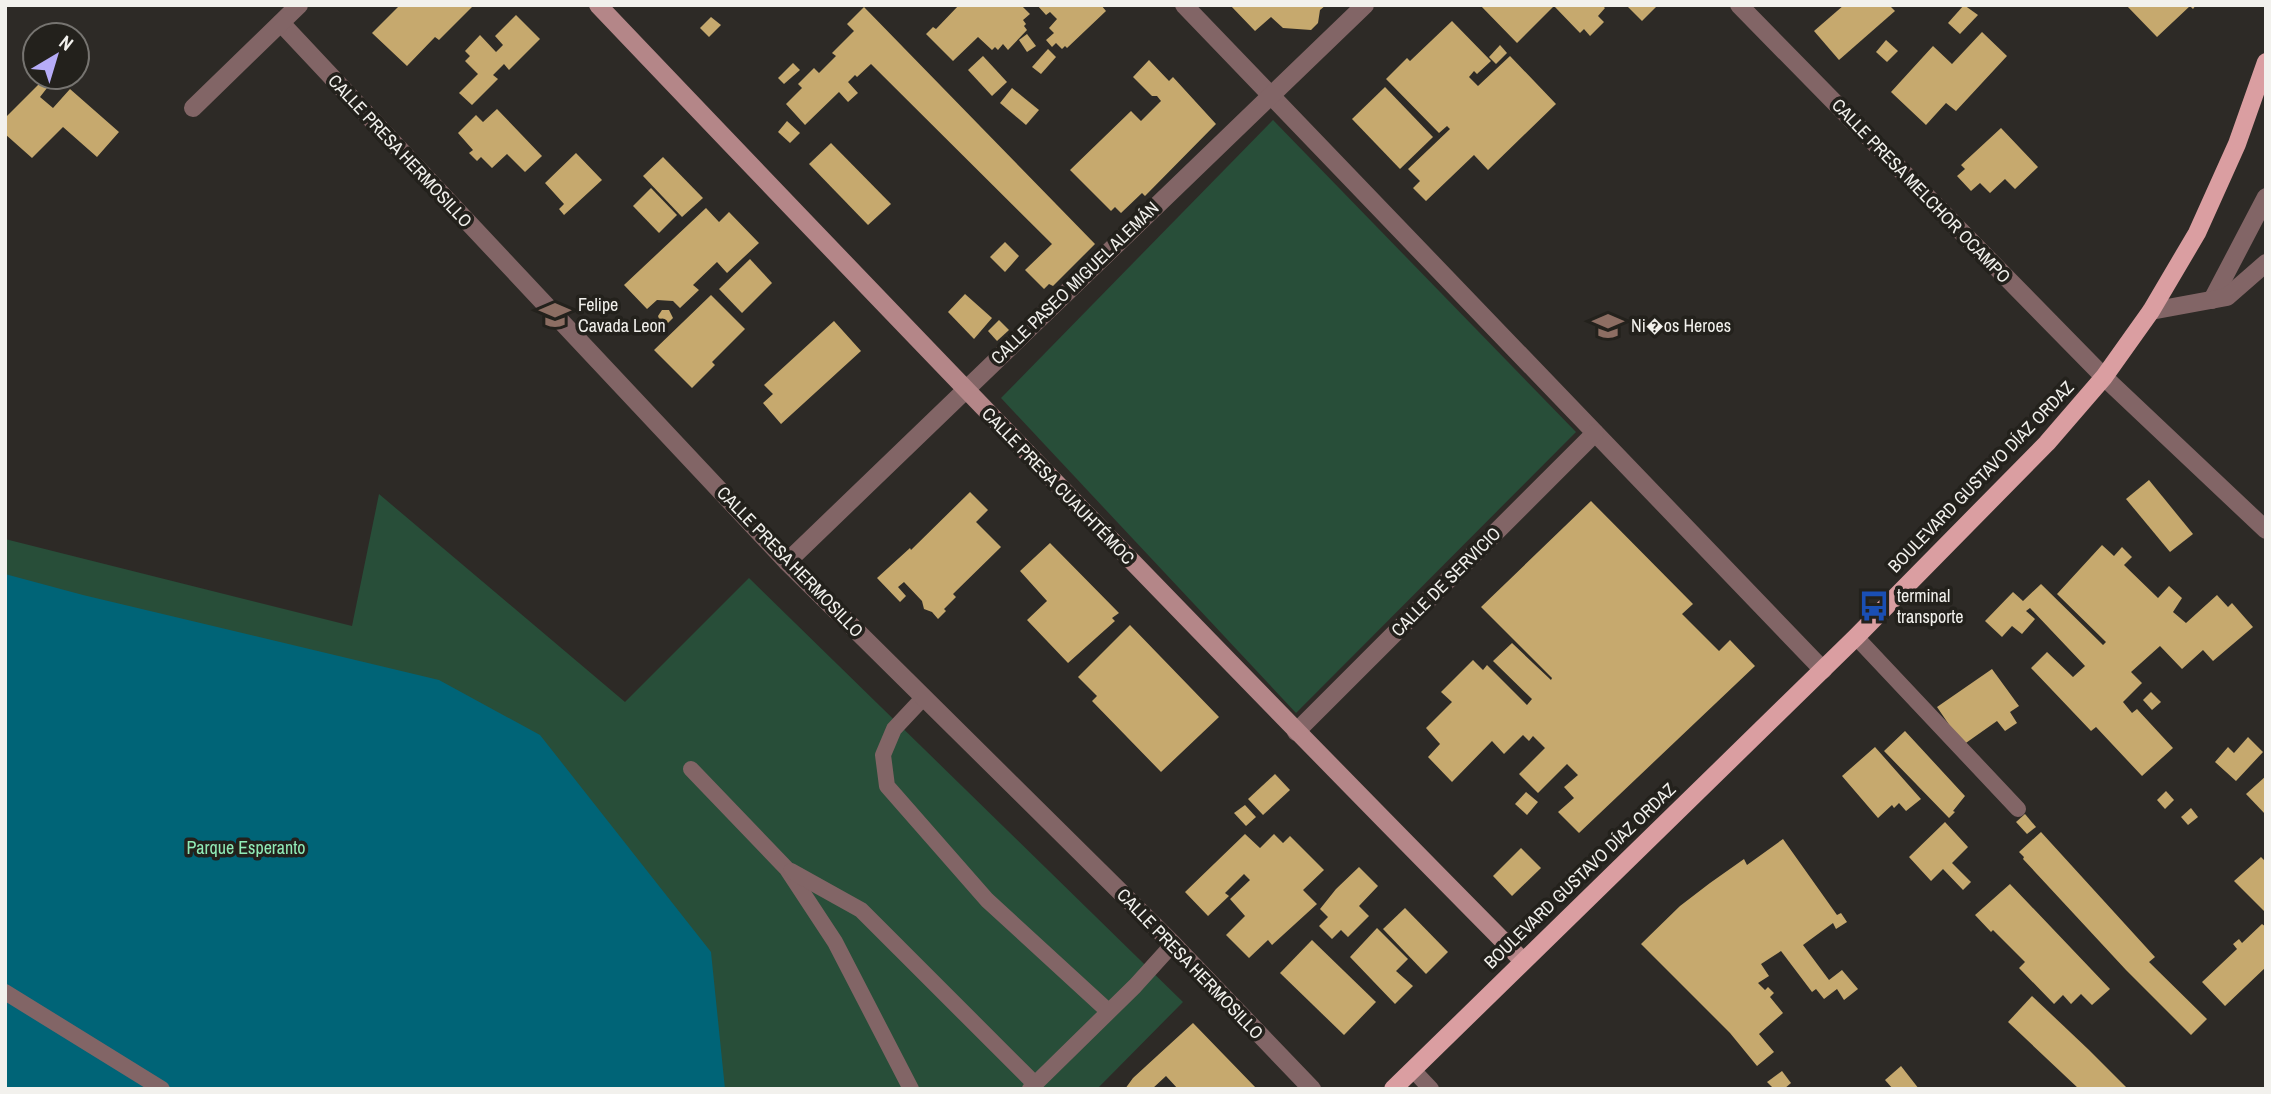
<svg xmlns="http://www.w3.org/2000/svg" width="2271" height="1094" viewBox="0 0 2271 1094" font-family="'Archivo Narrow',sans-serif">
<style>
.green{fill:#284e39}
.water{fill:#006477}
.building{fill:#c6a96e}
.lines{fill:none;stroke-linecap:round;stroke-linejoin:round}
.lane{stroke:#826566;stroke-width:16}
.street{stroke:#826566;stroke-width:18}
.secondary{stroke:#b48688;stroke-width:18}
.primary{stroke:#da9ea1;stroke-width:18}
.labels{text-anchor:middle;stroke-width:7;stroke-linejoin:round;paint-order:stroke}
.street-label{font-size:18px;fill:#f2f1ed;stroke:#23211c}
.poi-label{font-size:18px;fill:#f2f1ed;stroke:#23211c;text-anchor:start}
.park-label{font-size:18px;fill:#91ebb7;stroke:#23211c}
</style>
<rect width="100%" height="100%" fill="#2d2a26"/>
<!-- green -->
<g class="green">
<path d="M1273,120L1576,432L1296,713L1001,398Z"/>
<path d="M379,494L625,702L749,578L1183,1002L1097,1089H5V539L352,626Z"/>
</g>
<!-- water -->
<path class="water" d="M5,574L83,595L439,680L540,735L711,952L725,1089H5Z"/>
<!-- building -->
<g class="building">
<path d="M400,5H474L439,40L435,37L407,66L372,33Z"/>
<path d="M959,5H1021L1030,14L1023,20L1026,24L1024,26L1027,30L1008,50L1003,44L998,50L995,47L992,50L978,37L953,61L926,34L933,27L936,29Z"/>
<path d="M1037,5H1101L1106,11L1067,48L1065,46L1062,49L1056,43L1052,47L1046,40L1054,33L1049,28L1057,19L1050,12L1046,15Z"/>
<path d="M1230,5H1326L1320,10L1318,23L1311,30L1283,28L1271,17L1255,31Z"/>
<path d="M1480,5H1602L1605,8L1598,16L1604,22L1590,36L1584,29L1580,33L1554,6L1517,43Z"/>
<path d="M1626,5H1658L1642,21Z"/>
<path d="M1844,5H1889L1895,11L1839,60L1814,31Z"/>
<path d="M1964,5L1978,15L1960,34L1948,23Z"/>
<path d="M2126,5H2196L2193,9L2190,6L2157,37Z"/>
<path d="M864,7L1095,244L1053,286L1049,284L1044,289L1025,270L1052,244L871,64L857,77L855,75L848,82L858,93L848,102L839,92L805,125L786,104L802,88L798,84L814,68L819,73L836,56L832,53L854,31L847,24Z"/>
<path d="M516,15L540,39L509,70L504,64L493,75L498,79L472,105L459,93L478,74L465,61L470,56L465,51L480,35L496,52L503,45L495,36Z"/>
<path d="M711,17L721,25L709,37L700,28Z"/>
<path d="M1452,21L1491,61L1477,74L1474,71L1469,77L1478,86L1510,56L1556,104L1488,170L1474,155L1426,201L1413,188L1420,181L1408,169L1450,129L1447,126L1439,133L1386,79L1407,58L1410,61Z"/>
<path d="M1982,32L2007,56L1956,111L1946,103L1926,125L1891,92L1933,46L1952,64Z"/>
<path d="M1027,34L1036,46L1027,52L1019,40Z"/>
<path d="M1886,40L1898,51L1887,62L1876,52Z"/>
<path d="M1500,45L1507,53L1496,64L1489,57Z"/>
<path d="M1048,49L1056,57L1041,74L1032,67Z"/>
<path d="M983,56L1007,82L992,96L968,70Z"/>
<path d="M1149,60L1169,81L1173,77L1216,124L1145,196L1142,193L1121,213L1115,207L1111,211L1070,170L1131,111L1141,121L1161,101L1157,96H1152L1133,77Z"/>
<path d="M793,63L800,70L784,84L778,78Z"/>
<path d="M41,82L47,88L40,97L53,108L70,89L119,132L97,157L63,127L32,158L5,134V118Z"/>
<path d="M1385,87L1433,137L1400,169L1352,119Z"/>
<path d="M1012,88L1039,110L1026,125L1000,103Z"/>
<path d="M497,109L542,156L525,172L507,154L492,168L481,157L477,161L469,153L473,150L458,133L476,115L483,122Z"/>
<path d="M787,121L800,133L790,143L778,132Z"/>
<path d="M2001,128L2038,167L2015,189L2005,179L1990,193L1980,183L1971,191L1957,176L1965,169L1961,165Z"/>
<path d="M831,143L891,204L868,225L809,164Z"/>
<path d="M576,153L602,180L564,215L559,209L564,204L545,183Z"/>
<path d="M663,157L703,198L682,217L643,176Z"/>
<path d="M651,188L677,215L659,233L633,206Z"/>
<path d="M706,208L719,222L729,212L759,243L727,273L717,262L693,285L699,290L680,308L673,301L657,300L647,309L624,285Z"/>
<path d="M1005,242L1019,256L1005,272L990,257Z"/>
<path d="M750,259L772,283L742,313L719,289Z"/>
<path d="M965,294L992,318L974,339L948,312Z"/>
<path d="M711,295L745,329L712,362L715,365L692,388L654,350Z"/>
<path d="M662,310H669L673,318L668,323L661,324L658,316Z"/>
<path d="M999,320L1009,330L997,341L988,331Z"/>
<path d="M834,321L861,351L781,424L763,403L773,394L764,385Z"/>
<path d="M2149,480L2193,534L2170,552L2126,499Z"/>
<path d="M970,492L988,510L976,522L1001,547L953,594L956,597L944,609L946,611L938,619L932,612L924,609L922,601L904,582L898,587L906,596L900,602L877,578L910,548L911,550Z"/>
<path d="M1591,501L1693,604L1682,614L1719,651L1730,640L1755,666L1579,833L1558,812L1574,798L1564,787L1578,775L1567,764L1538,793L1519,774L1545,748L1533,736L1529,741L1523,735L1504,754L1492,741L1452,782L1428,757L1440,744L1426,728L1452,702L1441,692L1473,660L1483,670L1487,665L1527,705L1532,699L1493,661L1512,643L1551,680L1552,678L1481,607Z"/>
<path d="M1050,543L1119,613L1112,618L1115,621L1068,663L1027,620L1047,601L1020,571Z"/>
<path d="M2102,545L2114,556L2122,547L2132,557L2124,565L2158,598L2169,586L2182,598L2173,612L2186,623L2217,595L2228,607L2232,603L2253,627L2213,661L2203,650L2182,669L2160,646L2131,672L2142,683L2123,702L2132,713L2137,709L2173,748L2142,776L2096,727L2091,731L2031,668L2047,652L2073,677L2085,666L2030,608L2026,611L2035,619L2022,634L2012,626L2002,637L1985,621L2013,592L2023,601L2041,584L2103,645L2106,642L2057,594Z"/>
<path d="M1130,625L1219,717L1161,772L1092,701L1097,696L1078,677Z"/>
<path d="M1992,669L2019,706L2010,712L2017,723L2005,731L1997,721L1963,745L1937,707Z"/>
<path d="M2151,692L2161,702L2152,710L2143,700Z"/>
<path d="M1905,731L1965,796L1953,811L1955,812L1949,818L1884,751Z"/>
<path d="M2248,737L2263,752L2236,781L2215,762L2228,747L2234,753Z"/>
<path d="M1875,747L1921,799L1906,811L1899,803L1894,808L1892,805L1878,818L1842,776Z"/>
<path d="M1275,774L1290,790L1263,815L1248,799Z"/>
<path d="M2266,776V815L2246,794Z"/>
<path d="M2166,791L2174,800L2165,809L2157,800Z"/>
<path d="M1526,792L1538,802L1527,815L1515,804Z"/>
<path d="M1245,805L1256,817L1246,826L1234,813Z"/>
<path d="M2191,808L2198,817L2188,825L2181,817Z"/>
<path d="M2025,814L2036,827L2027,834L2016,822Z"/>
<path d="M1945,822L1968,847L1952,863L1971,882L1963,890L1943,869L1931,881L1909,857Z"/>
<path d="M2041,832L2155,957L2149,962L2207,1019L2191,1035L2126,970L2023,859L2024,857L2019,852Z"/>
<path d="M1245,834L1260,848L1274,834L1283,843L1290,836L1324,870L1303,890L1317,904L1272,945L1268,940L1249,958L1226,935L1245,916L1230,899L1250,880L1244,874L1225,893L1229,896L1208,916L1185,892Z"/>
<path d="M1783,839L1837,915L1841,913L1847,922L1836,929L1833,923L1803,945L1829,980L1842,970L1858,989L1844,1000L1837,989L1824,999L1816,989L1812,992L1781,951L1761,964L1769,976L1758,983L1765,990L1768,987L1774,993L1770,997L1783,1013L1759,1034L1774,1052L1757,1066L1730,1033L1641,944L1680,906L1710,883L1744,859L1747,865Z"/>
<path d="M1521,848L1541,868L1512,896L1493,876Z"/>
<path d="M2261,857L2264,860L2266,858V913L2234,881Z"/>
<path d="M1359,867L1378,886L1359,906L1369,916L1348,937L1341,930L1332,939L1319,926L1328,917L1320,909L1336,889Z"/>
<path d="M2010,884L2110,989L2092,1005L2081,994L2071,1004L2063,995L2054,1004L2019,968L2025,962L1993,930L1991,932L1975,915Z"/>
<path d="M1405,908L1448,952L1426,974L1383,929Z"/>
<path d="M2262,924L2266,927V967L2225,1006L2202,982L2237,949L2233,944L2239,939L2242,943Z"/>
<path d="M1377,928L1408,959L1396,971L1413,986L1395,1004L1350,957Z"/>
<path d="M1312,940L1376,1002L1344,1035L1280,973Z"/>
<path d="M2032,996L2089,1050L2128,1089H2079L2008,1022Z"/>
<path d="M1193,1023L1257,1089H1178L1166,1076L1152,1089H1125L1133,1078Z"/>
<path d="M1901,1066L1919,1089H1893L1885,1080Z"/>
<path d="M1782,1071L1791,1083L1784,1089H1774L1767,1082Z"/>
</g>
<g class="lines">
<!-- lane -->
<g class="lane">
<path d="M1856,637L2018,809"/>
<path d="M924,697L894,729L883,755L887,786L987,900L1108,1011"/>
<path d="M691,769L787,869L835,942L911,1089"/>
<path d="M791,871L861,910L1035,1084"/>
<path d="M5,992L162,1089"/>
<path d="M1413,1070L1431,1089"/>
<path d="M1030,1089L1135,986L1173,944"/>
</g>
<!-- street -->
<g class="street">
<path d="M1184,5L1823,670"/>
<path d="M1739,5L2104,377L2266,530"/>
<path d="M281,23L787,562L1173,944L1312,1089"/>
<path d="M193,108L299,5"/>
<path d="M2212,300L2266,197"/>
<path d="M2151,311L2227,297L2266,263"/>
<path d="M787,562L1365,5"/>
<path d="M1296,732L1595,433"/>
</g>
<!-- secondary -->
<path class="secondary" d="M598,5C904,326 1211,646 1523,961"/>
<!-- primary -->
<path class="primary" d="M1393,1089L1856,637L2047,443L2104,377L2151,311L2197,233L2237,144L2266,62"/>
</g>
<!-- icons -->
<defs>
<g id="school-bare" transform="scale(2.415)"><path d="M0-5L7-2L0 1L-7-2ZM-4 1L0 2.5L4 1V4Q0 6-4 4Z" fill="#8d6e63" stroke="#23211c" stroke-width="2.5" paint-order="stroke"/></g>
<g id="bus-bare" transform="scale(2.415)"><path d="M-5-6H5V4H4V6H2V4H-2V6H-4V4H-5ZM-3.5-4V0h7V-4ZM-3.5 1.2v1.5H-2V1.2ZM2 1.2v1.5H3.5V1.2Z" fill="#1a4fb4" stroke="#23211c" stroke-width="2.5" paint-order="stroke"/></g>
</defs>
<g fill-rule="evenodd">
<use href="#school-bare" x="555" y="315"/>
<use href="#school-bare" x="1608" y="326"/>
<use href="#bus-bare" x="1874" y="606"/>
</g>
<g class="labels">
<!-- street labels -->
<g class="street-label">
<text transform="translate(400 151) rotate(47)" y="6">CALLE PRESA HERMOSILLO</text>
<text transform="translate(1921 191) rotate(46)" y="6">CALLE PRESA MELCHOR OCAMPO</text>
<text transform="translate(1075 283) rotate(-44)" y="6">CALLE PASEO MIGUEL ALEMÁN</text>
<text transform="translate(1981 477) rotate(-46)" y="6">BOULEVARD GUSTAVO DÍAZ ORDAZ</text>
<text transform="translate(1058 486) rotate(46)" y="6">CALLE PRESA CUAUHTÉMOC</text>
<text transform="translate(790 562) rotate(46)" y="6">CALLE PRESA HERMOSILLO</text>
<text transform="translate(1446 582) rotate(-45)" y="6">CALLE DE SERVICIO</text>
<text transform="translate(1580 876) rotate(-44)" y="6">BOULEVARD GUSTAVO DÍAZ ORDAZ</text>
<text transform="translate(1190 964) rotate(46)" y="6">CALLE PRESA HERMOSILLO</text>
</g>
<!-- poi labels -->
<g class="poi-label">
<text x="578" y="311">Felipe<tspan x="578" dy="21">Cavada Leon</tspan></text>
<text x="1631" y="332">Ni�os Heroes</text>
<text x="1897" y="602">terminal<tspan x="1897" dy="21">transporte</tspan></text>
</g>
<!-- park labels -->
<g class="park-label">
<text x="246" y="854">Parque Esperanto</text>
</g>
</g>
<!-- border -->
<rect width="2271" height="1094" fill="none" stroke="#f2f1ed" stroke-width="14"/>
<!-- north arrow -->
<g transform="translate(56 56) rotate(38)"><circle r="33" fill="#23211c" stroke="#767470" stroke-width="2"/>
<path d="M0-5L12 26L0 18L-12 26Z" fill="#b6acf8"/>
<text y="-10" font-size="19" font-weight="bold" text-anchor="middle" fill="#f2f1ed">N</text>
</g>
</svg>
